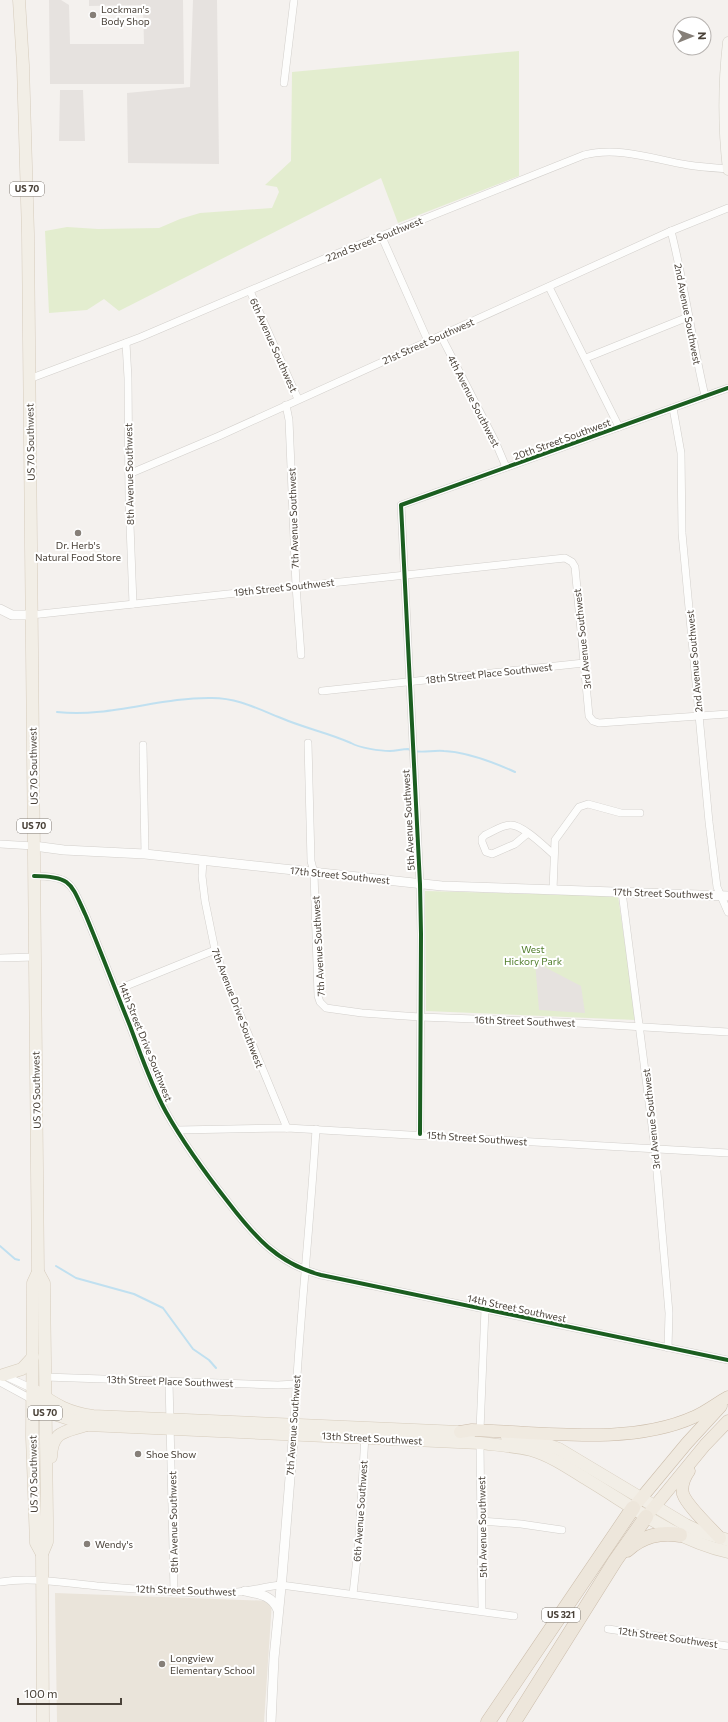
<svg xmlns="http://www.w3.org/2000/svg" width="728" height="1722" viewBox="0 0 728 1722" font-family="Commissioner,sans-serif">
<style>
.education{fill:#eae4da}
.green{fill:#e3edcf}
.parking{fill:#e6e2df}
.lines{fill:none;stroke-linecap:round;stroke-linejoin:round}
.stream{stroke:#c0e0f0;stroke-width:2}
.minor-casing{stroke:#d2cfcb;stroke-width:8}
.tertiary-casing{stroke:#d2cfcb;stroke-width:10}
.secondary-casing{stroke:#d2cec5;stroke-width:11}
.primary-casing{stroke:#d6ccbc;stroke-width:13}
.trunk-casing{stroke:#cbbcaa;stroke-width:13}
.motorway-casing{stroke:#cbbcaa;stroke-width:15}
.minor{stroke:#fdfdfc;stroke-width:7}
.tertiary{stroke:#fdfdfc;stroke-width:9}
.secondary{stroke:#f7f5f1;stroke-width:10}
.primary{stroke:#f2eee6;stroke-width:12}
.trunk{stroke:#f0eae0;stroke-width:12}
.motorway{stroke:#ede6db;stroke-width:14}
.cycleway-casing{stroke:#fff;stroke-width:6}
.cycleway{stroke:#1b5e20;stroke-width:4}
.poi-dot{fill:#867f78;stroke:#fff;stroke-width:1.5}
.labels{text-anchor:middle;stroke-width:4;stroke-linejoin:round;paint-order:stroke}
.shield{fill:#fff;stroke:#807b74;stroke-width:1}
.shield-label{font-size:9px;font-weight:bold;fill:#4a4239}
.poi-label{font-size:10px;fill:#4a4239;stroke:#fff;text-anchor:start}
.street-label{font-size:10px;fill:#4a4239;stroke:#fff}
.park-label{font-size:10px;fill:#507d2b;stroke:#fff}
</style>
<rect width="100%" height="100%" fill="#f4f1ee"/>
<!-- education -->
<path class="education" d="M55,1593L272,1601L264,1722H57Z"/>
<!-- green -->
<g class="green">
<path d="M519,51V176L398,223L381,178L119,311L104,299L87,310L49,313L45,231L67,227L98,229L159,228L180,219L200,213L272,208L279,192L277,187L265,185L291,161L292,72Z"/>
<path d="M425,891L618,896L636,1020L426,1011Z"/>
</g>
<!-- parking -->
<g class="parking">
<path d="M49,0H61L69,5L70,44H144L143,5L89,6V0H183L184,84H50Z"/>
<path d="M193,0H217L219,164L128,163L127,93L190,87Z"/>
<path d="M60,90H83L85,141H59Z"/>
<path d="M535,962L581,986L585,1013L539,1010Z"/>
</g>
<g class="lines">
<!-- stream -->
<g class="stream">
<path d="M57,712C109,718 160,697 212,698C238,698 258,709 281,718C304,728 329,733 351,743C360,748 380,751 390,751C396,751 402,749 408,749C408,749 413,751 414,751C423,753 434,750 444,751C468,752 493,762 515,772"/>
<path d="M0,1246L15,1259L19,1260"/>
<path d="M56,1266L76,1278L134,1294L163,1308L193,1349L209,1360L216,1368"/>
</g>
<!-- minor casing -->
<g class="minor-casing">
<g id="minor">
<path d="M284,83L294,0"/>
<path d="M671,231C685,286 692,341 705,396"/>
<path d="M381,235L428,341"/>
<path d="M549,287L619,427"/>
<path d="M250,291L298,399"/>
<path d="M441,336L495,441L506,467"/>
<path d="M126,343L128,378L129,498L133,604"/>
<path d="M586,358L688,317"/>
<path d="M29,379L141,337L326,258L584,155C618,146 653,159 688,165C701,167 715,168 728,169"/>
<path d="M286,405L289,420L296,586L301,655"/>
<path d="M673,408L681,453L682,533L709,822L717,887L728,912"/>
<path d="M129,474L219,436L671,231L728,208"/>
<path d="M31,615L565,558L572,562L575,567L589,716L593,721L599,723L728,714"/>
<path d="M322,691L584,663"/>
<path d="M308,743L311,861L314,873L318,996L320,1002L326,1008L362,1013L420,1017L560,1022L728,1032"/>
<path d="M143,745L145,854"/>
<path d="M528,833L515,844L492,854L486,852L482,842V838L485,835C492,832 502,825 510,825C522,824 544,846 553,854"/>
<path d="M0,844L34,846"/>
<path d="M203,860L202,876L205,901L215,950L225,978L287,1128"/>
<path d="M34,876C72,876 71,884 86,916C101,952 115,989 130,1026C141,1055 151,1085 166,1112C184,1144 206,1174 228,1202C254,1236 278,1264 321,1275L728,1360"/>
<path d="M553,890L555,840L579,807L588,804L621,813H640"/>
<path d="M622,892L655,1149L669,1313L668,1348"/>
<path d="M0,958L35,957"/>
<path d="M116,990L215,950"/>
<path d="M178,1130L287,1128L728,1153"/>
<path d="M420,1134L421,934L420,884L401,505L728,388"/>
<path d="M3,1375L33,1389"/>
<path d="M45,1377L278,1385L296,1384"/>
<path d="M169,1381L174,1591"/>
<path d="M0,1382L33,1400"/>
<path d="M294,1425C299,1326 310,1228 316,1129"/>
<path d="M480,1430L485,1309"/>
<path d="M480,1443L482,1611"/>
<path d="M481,1521L521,1524L562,1530"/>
<path d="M0,1582C32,1577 65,1583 97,1586C140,1589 184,1594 227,1593C246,1592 263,1587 281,1585L514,1616"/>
<path d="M353,1594L359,1540L365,1435"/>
<path d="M608,1629L728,1646"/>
</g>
</g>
<!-- tertiary casing -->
<g class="tertiary-casing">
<g id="tertiary">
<path d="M0,609L12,615H31"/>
<path d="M34,846L64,850L145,854L442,886L728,896"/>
<path d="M245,1591C260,1594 272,1595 278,1610"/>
<path d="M271,1722L274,1658L282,1577L294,1428"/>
</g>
</g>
<!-- secondary casing -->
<g class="secondary-casing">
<path id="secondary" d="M728,42C723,85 723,127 728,170"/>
</g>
<!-- primary casing -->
<g class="primary-casing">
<g id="primary">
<path d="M19,0L23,65L28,234L38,1272L33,1283L32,1437L36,1543L42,1554"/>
<path d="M38,1272L44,1283L47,1519V1542L42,1554L43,1722"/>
<path d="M3,1375L22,1369L33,1357"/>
<path d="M34,1390C55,1404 66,1412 93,1416L460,1432L469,1435"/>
<path d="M33,1400L54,1414L88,1425L480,1443C497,1445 515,1446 531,1450C552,1456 570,1469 588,1480C633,1507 675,1540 728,1552"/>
<path d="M507,1437L540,1442L559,1449L686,1525L701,1532L728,1540"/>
<path d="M51,1457C52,1430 66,1432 86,1425"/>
</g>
</g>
<!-- trunk casing -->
<g class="trunk-casing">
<g id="trunk">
<path d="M460,1432L472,1430C541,1432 630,1446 694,1417C706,1412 717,1403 728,1397"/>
<path d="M689,1471C684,1478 681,1485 683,1494C687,1506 711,1528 720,1538"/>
<path d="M633,1508L687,1443L721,1406"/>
<path d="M646,1517L705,1445L728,1421"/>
</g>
</g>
<!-- motorway casing -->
<g class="motorway-casing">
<g id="motorway">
<path d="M627,1550C643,1536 659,1532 680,1535"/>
<path d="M488,1722L633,1508"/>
<path d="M514,1722L615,1561L646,1517"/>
</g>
</g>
<!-- minor -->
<use href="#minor" class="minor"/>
<!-- tertiary -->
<use href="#tertiary" class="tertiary"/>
<!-- secondary -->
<use href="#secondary" class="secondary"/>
<!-- primary -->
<use href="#primary" class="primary"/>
<!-- trunk -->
<use href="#trunk" class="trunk"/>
<!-- motorway -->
<use href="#motorway" class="motorway"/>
<!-- cycleway casing -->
<g class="cycleway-casing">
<g id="cycleway">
<path d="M34,876C72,876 71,884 86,916C101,952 115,989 130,1026C141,1055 151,1085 166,1112C184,1144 206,1174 228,1202C254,1236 278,1264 321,1275L728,1360"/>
<path d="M420,1134L421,934L420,884L401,505L728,388"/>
</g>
</g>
<!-- cycleway -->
<use href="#cycleway" class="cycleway"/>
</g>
<!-- markers -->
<g class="poi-dot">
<circle cx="93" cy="15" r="4"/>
<circle cx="78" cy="533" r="4"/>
<circle cx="138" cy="1454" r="4"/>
<circle cx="87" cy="1544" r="4"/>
<circle cx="162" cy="1664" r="4"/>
</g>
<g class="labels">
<!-- shield labels -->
<g class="shield">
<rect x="10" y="182" width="34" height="14" rx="3"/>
<rect x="17" y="819" width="34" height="14" rx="3"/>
<rect x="28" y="1406" width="34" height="14" rx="3"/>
<rect x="542" y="1608" width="38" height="14" rx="3"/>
</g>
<g class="shield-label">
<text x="27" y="192">US 70</text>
<text x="34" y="829">US 70</text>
<text x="45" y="1416">US 70</text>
<text x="561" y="1618">US 321</text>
</g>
<!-- poi labels -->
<g class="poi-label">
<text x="101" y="13">Lockman's<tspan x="101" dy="12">Body Shop</tspan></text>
<text x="78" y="549" text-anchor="middle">Dr. Herb's<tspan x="78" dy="12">Natural Food Store</tspan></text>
<text x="146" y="1458">Shoe Show</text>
<text x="95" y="1548">Wendy's</text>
<text x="170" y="1662">Longview<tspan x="170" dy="12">Elementary School</tspan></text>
</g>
<!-- street labels -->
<g class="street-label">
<text transform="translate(374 239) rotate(-22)" y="4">22nd Street Southwest</text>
<text transform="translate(688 314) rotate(79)" y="4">2nd Avenue Southwest</text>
<text transform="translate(428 341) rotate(-24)" y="4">21st Street Southwest</text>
<text transform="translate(274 345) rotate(66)" y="4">6th Avenue Southwest</text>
<text transform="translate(474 401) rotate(63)" y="4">4th Avenue Southwest</text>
<text transform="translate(562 439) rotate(-20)" y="4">20th Street Southwest</text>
<text transform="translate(30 442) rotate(-91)" y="4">US 70 Southwest</text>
<text transform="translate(129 474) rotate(-91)" y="4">8th Avenue Southwest</text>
<text transform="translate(293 518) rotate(-92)" y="4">7th Avenue Southwest</text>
<text transform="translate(284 587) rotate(-6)" y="4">19th Street Southwest</text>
<text transform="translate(582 639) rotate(-96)" y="4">3rd Avenue Southwest</text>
<text transform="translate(694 661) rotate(-95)" y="4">2nd Avenue Southwest</text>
<text transform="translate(489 673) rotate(-6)" y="4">18th Street Place Southwest</text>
<text transform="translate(33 766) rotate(-91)" y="4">US 70 Southwest</text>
<text transform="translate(408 820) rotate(-93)" y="4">5th Avenue Southwest</text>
<text transform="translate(340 875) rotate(6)" y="4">17th Street Southwest</text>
<text transform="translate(663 893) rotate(2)" y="4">17th Street Southwest</text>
<text transform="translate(318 946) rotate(-93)" y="4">7th Avenue Southwest</text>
<text transform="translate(238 1008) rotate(69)" y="4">7th Avenue Drive Southwest</text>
<text transform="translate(525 1021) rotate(2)" y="4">16th Street Southwest</text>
<text transform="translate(146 1042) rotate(68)" y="4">14th Street Drive Southwest</text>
<text transform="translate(36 1090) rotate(-91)" y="4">US 70 Southwest</text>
<text transform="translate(651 1119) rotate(-96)" y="4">3rd Avenue Southwest</text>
<text transform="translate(477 1138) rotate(4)" y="4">15th Street Southwest</text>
<text transform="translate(517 1308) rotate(12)" y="4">14th Street Southwest</text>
<text transform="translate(170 1381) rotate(2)" y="4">13th Street Place Southwest</text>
<text transform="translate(293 1425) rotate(-86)" y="4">7th Avenue Southwest</text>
<text transform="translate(372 1438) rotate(3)" y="4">13th Street Southwest</text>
<text transform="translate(33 1474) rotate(-91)" y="4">US 70 Southwest</text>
<text transform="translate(360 1511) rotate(-86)" y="4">6th Avenue Southwest</text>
<text transform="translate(173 1522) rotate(-91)" y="4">8th Avenue Southwest</text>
<text transform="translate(482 1527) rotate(-91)" y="4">5th Avenue Southwest</text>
<text transform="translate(186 1590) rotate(2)" y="4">12th Street Southwest</text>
<text transform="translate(668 1637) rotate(8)" y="4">12th Street Southwest</text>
</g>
<!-- park labels -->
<g class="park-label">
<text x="533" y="953">West<tspan x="533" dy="12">Hickory Park</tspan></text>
</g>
</g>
<!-- north arrow -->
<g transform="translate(692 36) rotate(89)"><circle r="19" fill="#ffffff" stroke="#b7b3b0"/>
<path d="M0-3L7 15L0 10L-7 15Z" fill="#867f78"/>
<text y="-6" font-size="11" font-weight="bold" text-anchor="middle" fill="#4a4239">N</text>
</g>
<!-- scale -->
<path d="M18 1698v6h103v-6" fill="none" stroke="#4a4239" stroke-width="2"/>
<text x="24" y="1698" font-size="12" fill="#4a4239" stroke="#ffffff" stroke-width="3" paint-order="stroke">100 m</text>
</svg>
